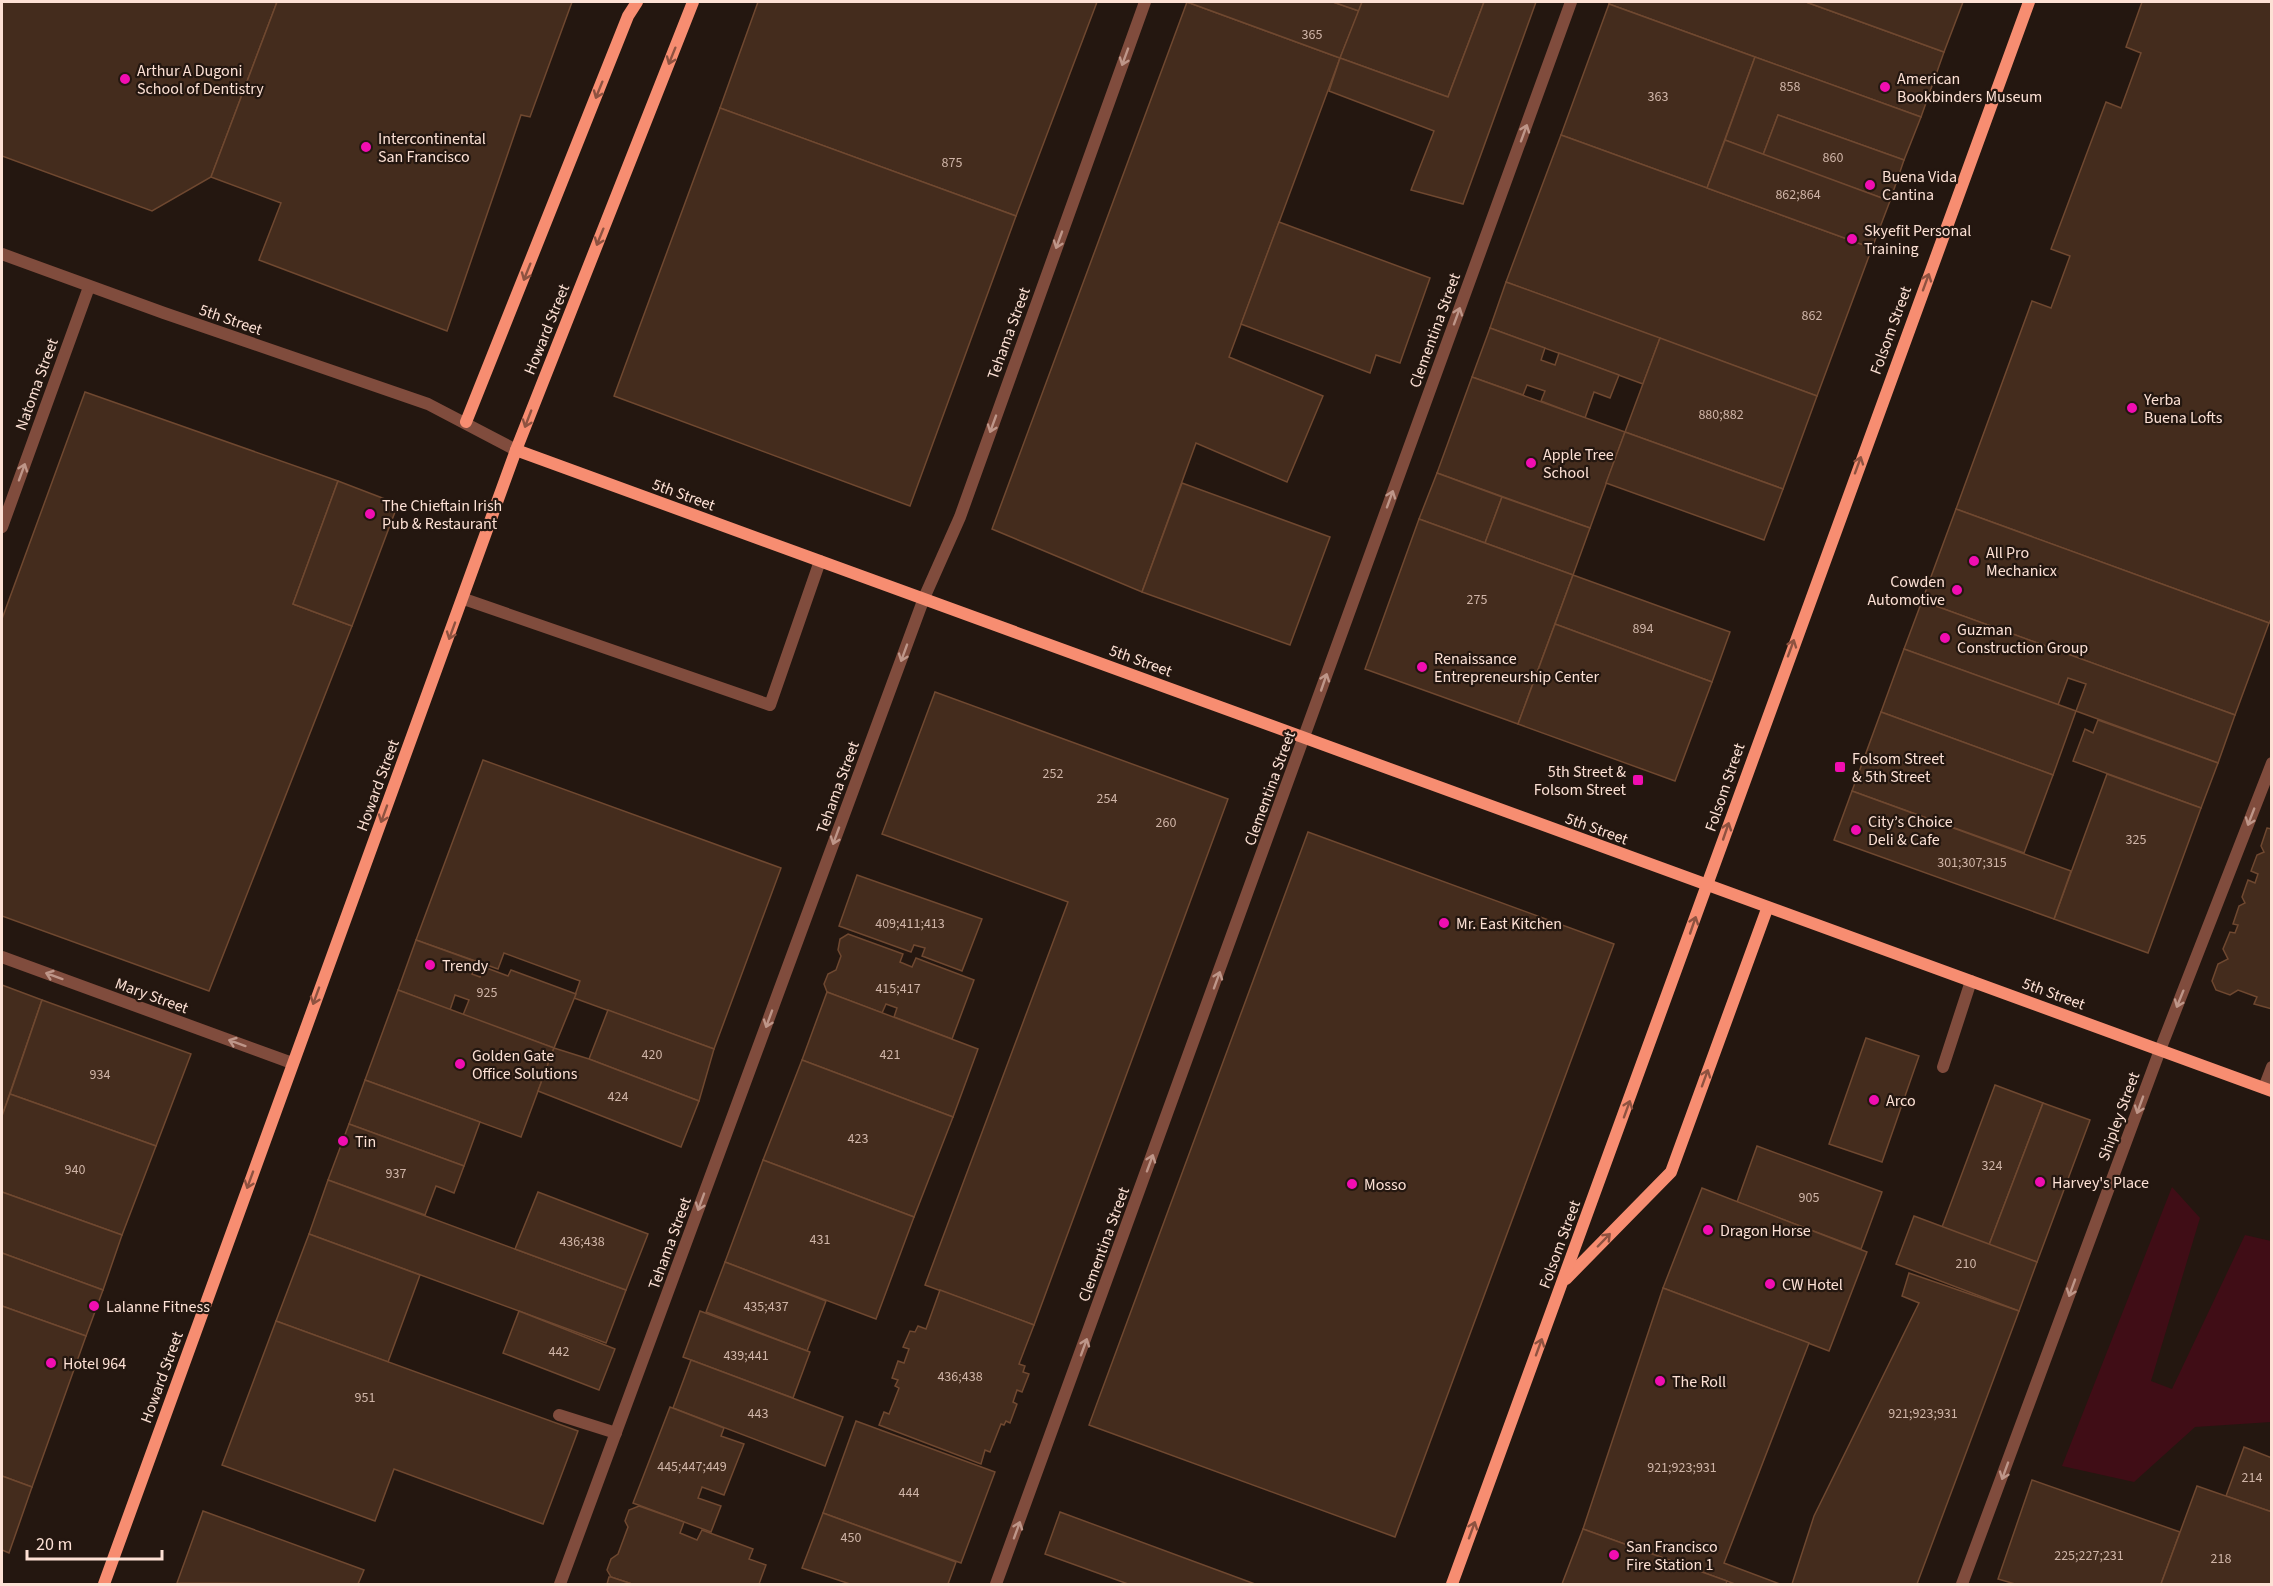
<svg xmlns="http://www.w3.org/2000/svg" width="2273" height="1586" viewBox="0 0 2273 1586" font-family="'Source Sans 3',sans-serif">
<style>
.water{fill:#400d16}
.building{fill:#442c1d;stroke:#6f4830;stroke-width:1.5}
.lines{fill:none;stroke-linecap:round;stroke-linejoin:round}
.service{stroke:#804c3d;stroke-width:12}
.minor{stroke:#804c3d;stroke-width:12}
.tertiary{stroke:#804c3d;stroke-width:12}
.secondary{stroke:#f78d71;stroke-width:12}
.oneway{stroke:#8e5240}
.oneway2{stroke:#be9689}
.poi-dot{fill:#f10db1;stroke:#241710;stroke-width:2}
.labels{text-anchor:middle;stroke-width:4.5;stroke-linejoin:round;paint-order:stroke}
.number-label{font-size:14px;fill:#cfb4a7}
.poi-label{font-size:16px;fill:#fde1d5;stroke:#241710;text-anchor:start}
.street-label{font-size:16px;fill:#fde1d5;stroke:#241710}
</style>
<rect width="100%" height="100%" fill="#241710"/>
<!-- water -->
<path class="water" d="M2172,1187L2200,1218L2151,1381L2172,1389L2245,1235L2271,1241V1422L2195,1427L2134,1482L2062,1466Z"/>
<!-- building -->
<g class="building">
<path d="M2,2H277L211,177L152,211L2,156Z"/>
<path d="M277,2H572L530,117L521,115L447,331L259,260L281,203L211,177Z"/>
<path d="M758,2H1097L1016,216L720,108Z"/>
<path d="M1187,2L1340,58L1229,357L1323,396L1287,482L1196,443L1142,592L992,529Z"/>
<path d="M1187,2H1333L1359,11L1340,58Z"/>
<path d="M1333,2H1362L1359,11Z"/>
<path d="M1362,2H1484L1448,97L1340,58Z"/>
<path d="M1484,2H1536L1463,204L1411,190L1434,131L1329,91L1340,58L1448,97Z"/>
<path d="M1610,2H1806L1944,52L1921,117L1609,4Z"/>
<path d="M1806,2H1963L1944,52Z"/>
<path d="M2142,2H2272V617L2269,623L1956,509L2032,301L2051,308L2070,256L2051,249L2106,102L2121,108L2141,53L2126,47Z"/>
<path d="M1609,4L1755,57L1707,188L1561,135Z"/>
<path d="M1755,57L1921,117L1904,160L1778,115L1763,155L1725,140Z"/>
<path d="M720,108L1016,216L910,506L614,396Z"/>
<path d="M1778,115L1904,160L1890,201L1763,155Z"/>
<path d="M1561,135L1872,248L1817,396L1506,282Z"/>
<path d="M1725,140L1890,201L1872,248L1707,188Z"/>
<path d="M1279,222L1430,278L1400,363L1376,355L1370,373L1241,324Z"/>
<path d="M1506,282L1660,338L1643,384L1490,328Z"/>
<path d="M1490,328L1545,348L1541,360L1555,365L1559,353L1619,375L1610,398L1594,392L1585,418L1541,401L1545,391L1527,385L1523,395L1472,377Z"/>
<path d="M1660,338L1817,396L1783,489L1625,432Z"/>
<path d="M1472,377L1625,432L1590,528L1437,473Z"/>
<path d="M85,392L338,481L293,604L352,626L209,991L2,916V619Z"/>
<path d="M1625,432L1783,489L1764,540L1606,483Z"/>
<path d="M1437,473L1502,497L1485,543L1419,519Z"/>
<path d="M338,481L398,504L352,626L293,604Z"/>
<path d="M1182,483L1330,537L1290,645L1142,592Z"/>
<path d="M1502,497L1590,528L1573,575L1485,543Z"/>
<path d="M1956,509L2269,623L2235,715L1922,601Z"/>
<path d="M1419,519L1573,575L1518,724L1365,669Z"/>
<path d="M1573,575L1730,632L1712,682L1555,624Z"/>
<path d="M1922,601L2235,715L2218,763L2076,711L2086,684L2068,678L2058,705L1904,649Z"/>
<path d="M1555,624L1712,682L1675,781L1518,724Z"/>
<path d="M1904,649L2076,711L2053,775L1881,712Z"/>
<path d="M935,692L1228,799L1034,1325L925,1285L1068,902L882,834Z"/>
<path d="M1881,712L2053,775L2024,853L1852,791Z"/>
<path d="M2098,720L2218,763L2201,808L2073,761L2085,729L2093,733Z"/>
<path d="M483,760L781,868L714,1049L574,998L580,981L504,953L498,969L416,940Z"/>
<path d="M2107,774L2201,808L2148,953L2054,919Z"/>
<path d="M1852,791L2071,871L2054,919L1834,840Z"/>
<path d="M2267,828L2272,829V1009L2254,1004L2257,997L2238,990L2230,995L2216,990L2212,981L2218,964L2228,959L2223,949L2230,932L2235,933L2238,925L2233,924L2239,906L2245,903L2242,897L2248,880L2255,883L2258,874L2251,871L2257,855L2264,852L2261,846Z"/>
<path d="M1308,832L1614,944L1395,1537L1089,1425Z"/>
<path d="M857,875L982,919L962,971L922,956L925,948L914,945L911,952L839,926Z"/>
<path d="M848,934L903,954L900,962L912,967L916,958L974,980L952,1039L894,1017L897,1008L886,1004L882,1013L827,992L824,984L828,974L836,970L841,956L838,950L840,939Z"/>
<path d="M416,940L477,962L472,974L480,977L484,967L508,976L511,970L576,994L554,1048L463,1015L469,1000L455,995L450,1010L398,990Z"/>
<path d="M2,985L42,1000L2,1116Z"/>
<path d="M398,990L554,1048L521,1137L365,1080Z"/>
<path d="M827,992L978,1049L953,1117L802,1060Z"/>
<path d="M42,1000L191,1054L156,1146L10,1094Z"/>
<path d="M608,1010L714,1049L699,1101L589,1059Z"/>
<path d="M1866,1038L1919,1056L1882,1162L1829,1144Z"/>
<path d="M554,1048L589,1059L699,1101L681,1147L538,1091Z"/>
<path d="M802,1060L953,1117L914,1217L763,1160Z"/>
<path d="M365,1080L480,1122L464,1166L349,1124Z"/>
<path d="M1995,1085L2043,1103L1989,1245L1942,1227Z"/>
<path d="M10,1094L156,1146L122,1235L2,1192V1116Z"/>
<path d="M2043,1103L2090,1120L2037,1262L1989,1245Z"/>
<path d="M349,1124L464,1166L454,1193L436,1186L425,1215L328,1180Z"/>
<path d="M1757,1146L1882,1192L1861,1249L1737,1202Z"/>
<path d="M763,1160L914,1217L876,1319L725,1262Z"/>
<path d="M328,1180L626,1290L606,1343L309,1234Z"/>
<path d="M1702,1188L1867,1252L1829,1351L1663,1288Z"/>
<path d="M2,1192L122,1235L103,1290L2,1253Z"/>
<path d="M538,1192L648,1234L626,1290L515,1249Z"/>
<path d="M1914,1216L2037,1262L2019,1311L1896,1264Z"/>
<path d="M309,1234L420,1275L388,1362L276,1321Z"/>
<path d="M2,1253L103,1290L86,1336L2,1306Z"/>
<path d="M725,1262L826,1301L807,1351L706,1312Z"/>
<path d="M1909,1273L2019,1311L1917,1584H1792L1814,1516L1919,1303L1902,1296Z"/>
<path d="M1663,1288L1809,1343L1724,1563L1780,1584H1735L1583,1529Z"/>
<path d="M940,1290L1034,1325L1019,1364L1025,1366L1023,1372L1029,1374L1022,1392L1017,1390L1013,1402L1017,1404L1010,1423L1006,1421L1004,1425L1001,1424L990,1452L985,1450L981,1464L879,1425L884,1412L889,1414L899,1388L895,1386L898,1380L892,1378L898,1361L904,1363L909,1349L903,1347L910,1331L915,1332L918,1326L926,1329Z"/>
<path d="M2,1306L86,1336L32,1487L2,1476Z"/>
<path d="M519,1311L615,1349L599,1390L503,1353Z"/>
<path d="M700,1311L810,1352L793,1398L683,1357Z"/>
<path d="M276,1321L578,1431L543,1524L394,1469L375,1521L222,1465Z"/>
<path d="M691,1360L843,1417L825,1466L673,1408Z"/>
<path d="M670,1407L724,1428L721,1436L744,1444L724,1495L702,1487L698,1498L721,1506L711,1532L633,1503Z"/>
<path d="M856,1421L995,1472L961,1563L823,1513Z"/>
<path d="M2244,1447L2272,1458V1512L2226,1496Z"/>
<path d="M2,1476L32,1487L9,1553L2,1550Z"/>
<path d="M2032,1480L2180,1532L2161,1584H2015L1998,1579Z"/>
<path d="M2197,1486L2272,1512V1584H2161Z"/>
<path d="M639,1506L684,1522L680,1533L697,1540L702,1530L753,1549L749,1559L766,1565L759,1584H632L611,1577L607,1570L611,1559L618,1554L628,1527L625,1521L629,1510Z"/>
<path d="M203,1511L364,1570L358,1584L177,1583Z"/>
<path d="M1060,1512L1255,1584H1128L1045,1554Z"/>
<path d="M823,1513L956,1562L948,1584H850L802,1568Z"/>
<path d="M1583,1529L1727,1581L1726,1584H1562Z"/>
<path d="M609,1577H611L632,1584H607Z"/>
</g>
<g class="lines">
<!-- service -->
<g class="service">
<path d="M464,599L770,705L820,561"/>
<path d="M2,957L292,1063"/>
<path d="M1943,1067L1971,981"/>
<path d="M2264,1088L2272,1067"/>
<path d="M559,1415L616,1433"/>
</g>
<!-- minor -->
<g class="minor">
<path d="M2,527L89,287"/>
<path d="M560,1584L924,598L960,517L1145,2"/>
<path d="M996,1584L1571,2"/>
<path d="M1962,1584L2160,1050L2272,763"/>
</g>
<!-- tertiary -->
<path class="tertiary" d="M2,254L164,313L428,404L516,450"/>
<!-- secondary -->
<g class="secondary">
<path d="M466,422L628,16L637,2"/>
<path d="M516,450L2272,1091"/>
<path d="M1566,1279L1671,1172L1767,909"/>
<path d="M104,1584L516,450L693,2"/>
<path d="M1452,1584L2029,2"/>
</g>
</g>
<!-- one-way arrows -->
<defs><path id="oneway-shaft" d="M-6 0H5M1.5-3L5.5 0L1.5 3" fill="none" stroke-width="1.6" stroke-linecap="round" stroke-linejoin="round" transform="scale(1.5)"/></defs>
<g class="oneway">
<use href="#oneway-shaft" transform="translate(672 56) rotate(112)"/>
<use href="#oneway-shaft" transform="translate(599 90) rotate(112)"/>
<use href="#oneway-shaft" transform="translate(600 237) rotate(112)"/>
<use href="#oneway-shaft" transform="translate(527 272) rotate(112)"/>
<use href="#oneway-shaft" transform="translate(1926 282) rotate(-70)"/>
<use href="#oneway-shaft" transform="translate(528 419) rotate(111)"/>
<use href="#oneway-shaft" transform="translate(1858 465) rotate(-70)"/>
<use href="#oneway-shaft" transform="translate(452 631) rotate(110)"/>
<use href="#oneway-shaft" transform="translate(1791 648) rotate(-70)"/>
<use href="#oneway-shaft" transform="translate(384 814) rotate(110)"/>
<use href="#oneway-shaft" transform="translate(1726 831) rotate(-71)"/>
<use href="#oneway-shaft" transform="translate(1693 925) rotate(-71)"/>
<use href="#oneway-shaft" transform="translate(316 996) rotate(110)"/>
<use href="#oneway-shaft" transform="translate(1705 1078) rotate(-70)"/>
<use href="#oneway-shaft" transform="translate(1627 1109) rotate(-70)"/>
<use href="#oneway-shaft" transform="translate(250 1180) rotate(110)"/>
<use href="#oneway-shaft" transform="translate(1604 1240) rotate(-46)"/>
<use href="#oneway-shaft" transform="translate(1539 1347) rotate(-70)"/>
<use href="#oneway-shaft" transform="translate(1472 1530) rotate(-70)"/>
</g>
<g class="oneway2">
<use href="#oneway-shaft" transform="translate(1125 57) rotate(110)"/>
<use href="#oneway-shaft" transform="translate(1524 133) rotate(-70)"/>
<use href="#oneway-shaft" transform="translate(1059 240) rotate(110)"/>
<use href="#oneway-shaft" transform="translate(1457 316) rotate(-70)"/>
<use href="#oneway-shaft" transform="translate(993 424) rotate(110)"/>
<use href="#oneway-shaft" transform="translate(22 472) rotate(-70)"/>
<use href="#oneway-shaft" transform="translate(1390 499) rotate(-70)"/>
<use href="#oneway-shaft" transform="translate(904 653) rotate(110)"/>
<use href="#oneway-shaft" transform="translate(1324 682) rotate(-71)"/>
<use href="#oneway-shaft" transform="translate(2251 817) rotate(111)"/>
<use href="#oneway-shaft" transform="translate(836 836) rotate(110)"/>
<use href="#oneway-shaft" transform="translate(54 976) rotate(-160)"/>
<use href="#oneway-shaft" transform="translate(1217 980) rotate(-70)"/>
<use href="#oneway-shaft" transform="translate(2180 999) rotate(112)"/>
<use href="#oneway-shaft" transform="translate(769 1019) rotate(110)"/>
<use href="#oneway-shaft" transform="translate(237 1043) rotate(-160)"/>
<use href="#oneway-shaft" transform="translate(2140 1105) rotate(110)"/>
<use href="#oneway-shaft" transform="translate(1150 1163) rotate(-70)"/>
<use href="#oneway-shaft" transform="translate(701 1202) rotate(110)"/>
<use href="#oneway-shaft" transform="translate(2072 1288) rotate(110)"/>
<use href="#oneway-shaft" transform="translate(1084 1347) rotate(-70)"/>
<use href="#oneway-shaft" transform="translate(2005 1471) rotate(110)"/>
<use href="#oneway-shaft" transform="translate(1017 1530) rotate(-70)"/>
</g>
<!-- markers -->
<g class="poi-dot">
<circle cx="125" cy="79" r="6"/>
<circle cx="1885" cy="87" r="6"/>
<circle cx="366" cy="147" r="6"/>
<circle cx="1870" cy="185" r="6"/>
<circle cx="1852" cy="239" r="6"/>
<circle cx="2132" cy="408" r="6"/>
<circle cx="1531" cy="463" r="6"/>
<circle cx="370" cy="514" r="6"/>
<circle cx="1974" cy="561" r="6"/>
<circle cx="1957" cy="590" r="6"/>
<circle cx="1945" cy="638" r="6"/>
<circle cx="1422" cy="667" r="6"/>
<rect x="1834" y="761" width="12" height="12" rx="3"/>
<rect x="1632" y="774" width="12" height="12" rx="3"/>
<circle cx="1856" cy="830" r="6"/>
<circle cx="1444" cy="923" r="6"/>
<circle cx="430" cy="965" r="6"/>
<circle cx="460" cy="1064" r="6"/>
<circle cx="1874" cy="1100" r="6"/>
<circle cx="343" cy="1141" r="6"/>
<circle cx="2040" cy="1182" r="6"/>
<circle cx="1352" cy="1184" r="6"/>
<circle cx="1708" cy="1230" r="6"/>
<circle cx="1770" cy="1284" r="6"/>
<circle cx="94" cy="1306" r="6"/>
<circle cx="51" cy="1363" r="6"/>
<circle cx="1660" cy="1381" r="6"/>
<circle cx="1614" cy="1555" r="6"/>
</g>
<g class="labels">
<!-- number labels -->
<g class="number-label">
<text x="1312" y="39">365</text>
<text x="1790" y="91">858</text>
<text x="1658" y="101">363</text>
<text x="1833" y="162">860</text>
<text x="952" y="167">875</text>
<text x="1798" y="199">862;864</text>
<text x="1812" y="320">862</text>
<text x="1721" y="419">880;882</text>
<text x="1477" y="604">275</text>
<text x="1643" y="633">894</text>
<text x="1053" y="778">252</text>
<text x="1107" y="803">254</text>
<text x="1166" y="827">260</text>
<text x="2136" y="844">325</text>
<text x="1972" y="867">301;307;315</text>
<text x="910" y="928">409;411;413</text>
<text x="898" y="993">415;417</text>
<text x="487" y="997">925</text>
<text x="652" y="1059">420</text>
<text x="890" y="1059">421</text>
<text x="100" y="1079">934</text>
<text x="618" y="1101">424</text>
<text x="858" y="1143">423</text>
<text x="1992" y="1170">324</text>
<text x="75" y="1174">940</text>
<text x="396" y="1178">937</text>
<text x="1809" y="1202">905</text>
<text x="820" y="1244">431</text>
<text x="582" y="1246">436;438</text>
<text x="1966" y="1268">210</text>
<text x="766" y="1311">435;437</text>
<text x="559" y="1356">442</text>
<text x="746" y="1360">439;441</text>
<text x="960" y="1381">436;438</text>
<text x="365" y="1402">951</text>
<text x="758" y="1418">443</text>
<text x="1923" y="1418">921;923;931</text>
<text x="692" y="1471">445;447;449</text>
<text x="1682" y="1472">921;923;931</text>
<text x="2252" y="1482">214</text>
<text x="909" y="1497">444</text>
<text x="851" y="1542">450</text>
<text x="2089" y="1560">225;227;231</text>
<text x="2221" y="1563">218</text>
</g>
<!-- poi labels -->
<g class="poi-label">
<text x="137" y="76">Arthur A Dugoni<tspan x="137" dy="18">School of Dentistry</tspan></text>
<text x="1897" y="84">American<tspan x="1897" dy="18">Bookbinders Museum</tspan></text>
<text x="378" y="144">Intercontinental<tspan x="378" dy="18">San Francisco</tspan></text>
<text x="1882" y="182">Buena Vida<tspan x="1882" dy="18">Cantina</tspan></text>
<text x="1864" y="236">Skyefit Personal<tspan x="1864" dy="18">Training</tspan></text>
<text x="2144" y="405">Yerba<tspan x="2144" dy="18">Buena Lofts</tspan></text>
<text x="1543" y="460">Apple Tree<tspan x="1543" dy="18">School</tspan></text>
<text x="382" y="511">The Chieftain Irish<tspan x="382" dy="18">Pub &amp; Restaurant</tspan></text>
<text x="1986" y="558">All Pro<tspan x="1986" dy="18">Mechanicx</tspan></text>
<text x="1945" y="587" text-anchor="end">Cowden<tspan x="1945" dy="18">Automotive</tspan></text>
<text x="1957" y="635">Guzman<tspan x="1957" dy="18">Construction Group</tspan></text>
<text x="1434" y="664">Renaissance<tspan x="1434" dy="18">Entrepreneurship Center</tspan></text>
<text x="1852" y="764">Folsom Street<tspan x="1852" dy="18">&amp; 5th Street</tspan></text>
<text x="1626" y="777" text-anchor="end">5th Street &amp;<tspan x="1626" dy="18">Folsom Street</tspan></text>
<text x="1868" y="827">City’s Choice<tspan x="1868" dy="18">Deli &amp; Cafe</tspan></text>
<text x="1456" y="929">Mr. East Kitchen</text>
<text x="442" y="971">Trendy</text>
<text x="472" y="1061">Golden Gate<tspan x="472" dy="18">Office Solutions</tspan></text>
<text x="1886" y="1106">Arco</text>
<text x="355" y="1147">Tin</text>
<text x="2052" y="1188">Harvey's Place</text>
<text x="1364" y="1190">Mosso</text>
<text x="1720" y="1236">Dragon Horse</text>
<text x="1782" y="1290">CW Hotel</text>
<text x="106" y="1312">Lalanne Fitness</text>
<text x="63" y="1369">Hotel 964</text>
<text x="1672" y="1387">The Roll</text>
<text x="1626" y="1552">San Francisco<tspan x="1626" dy="18">Fire Station 1</tspan></text>
</g>
<!-- street labels -->
<g class="street-label">
<text transform="translate(231 319) rotate(19)" y="6">5th Street</text>
<text transform="translate(546 329) rotate(-68)" y="6">Howard Street</text>
<text transform="translate(1434 330) rotate(-70)" y="6">Clementina Street</text>
<text transform="translate(1890 330) rotate(-70)" y="6">Folsom Street</text>
<text transform="translate(1008 333) rotate(-70)" y="6">Tehama Street</text>
<text transform="translate(36 384) rotate(-70)" y="6">Natoma Street</text>
<text transform="translate(684 494) rotate(20)" y="6">5th Street</text>
<text transform="translate(1141 660) rotate(20)" y="6">5th Street</text>
<text transform="translate(377 785) rotate(-70)" y="6">Howard Street</text>
<text transform="translate(837 787) rotate(-70)" y="6">Tehama Street</text>
<text transform="translate(1724 787) rotate(-71)" y="6">Folsom Street</text>
<text transform="translate(1269 788) rotate(-70)" y="6">Clementina Street</text>
<text transform="translate(1597 828) rotate(20)" y="6">5th Street</text>
<text transform="translate(2054 993) rotate(20)" y="6">5th Street</text>
<text transform="translate(152 995) rotate(20)" y="6">Mary Street</text>
<text transform="translate(2118 1116) rotate(-70)" y="6">Shipley Street</text>
<text transform="translate(669 1243) rotate(-70)" y="6">Tehama Street</text>
<text transform="translate(1103 1244) rotate(-70)" y="6">Clementina Street</text>
<text transform="translate(1559 1244) rotate(-70)" y="6">Folsom Street</text>
<text transform="translate(161 1377) rotate(-70)" y="6">Howard Street</text>
</g>
</g>
<!-- border -->
<rect width="2273" height="1586" fill="none" stroke="#fde1d5" stroke-width="6"/>
<!-- scale -->
<path d="M27 1550v9h135v-9" fill="none" stroke="#fde1d5" stroke-width="3"/>
<text x="36" y="1550" font-size="18" fill="#fde1d5" stroke="#241710" stroke-width="4.5" paint-order="stroke">20 m</text>
</svg>
